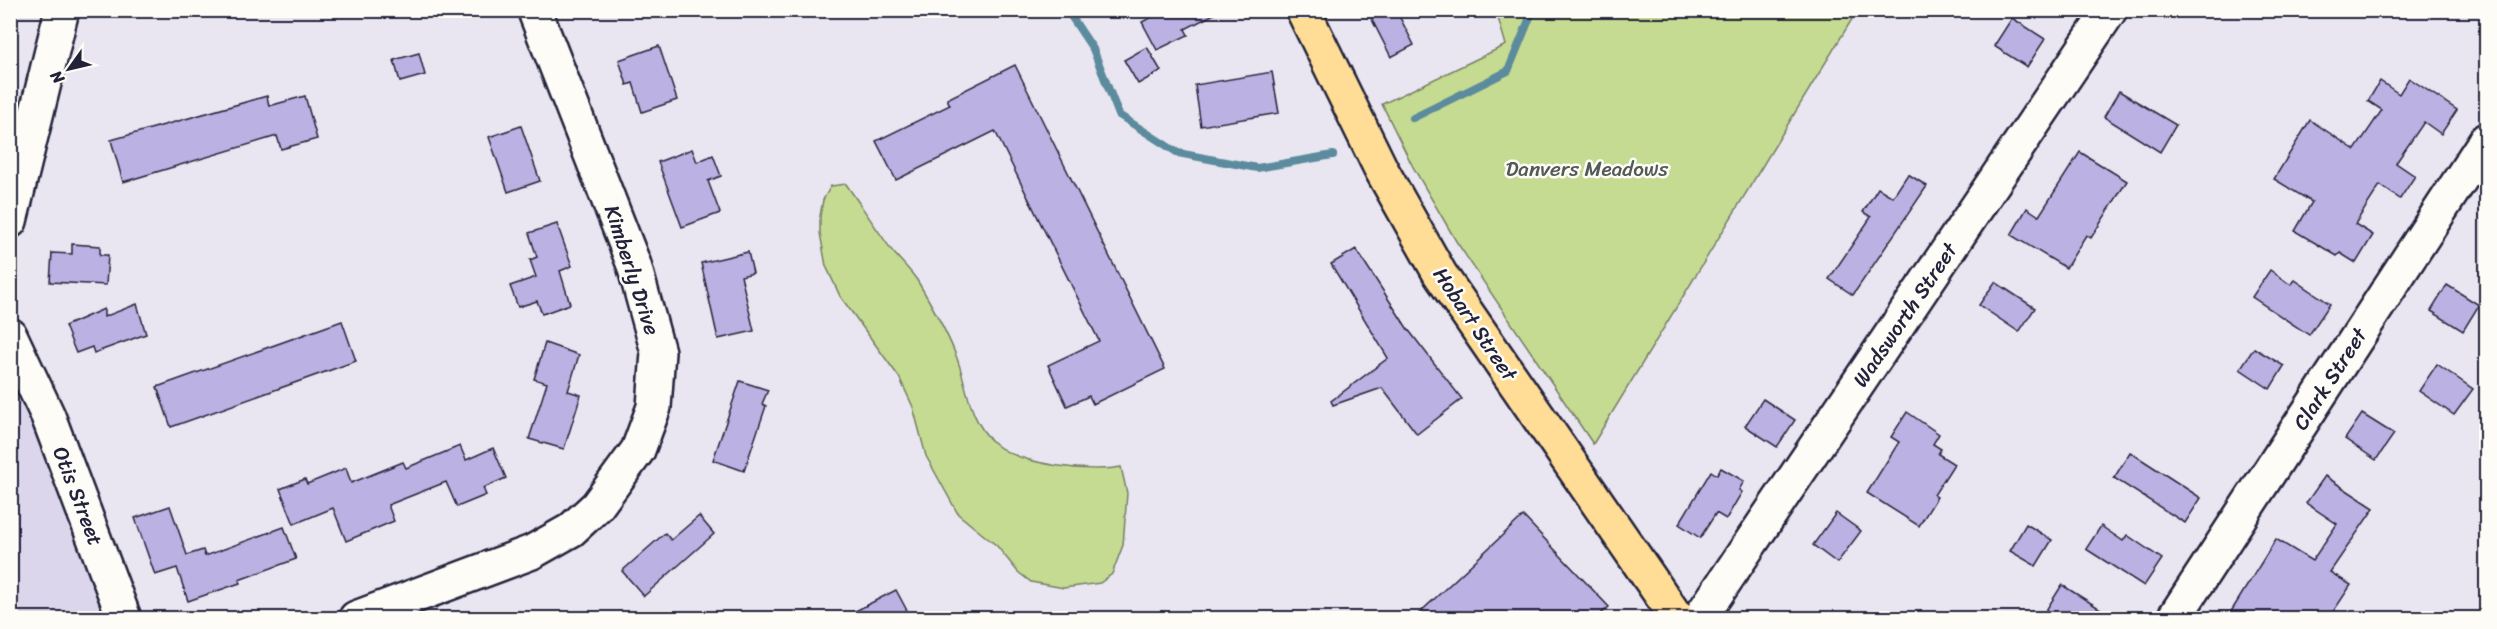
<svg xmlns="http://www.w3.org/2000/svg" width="2497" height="629" viewBox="0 0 2497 629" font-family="Sriracha,sans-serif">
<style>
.built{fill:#dbd6ec}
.green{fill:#c5db91;stroke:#747e66;stroke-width:1.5}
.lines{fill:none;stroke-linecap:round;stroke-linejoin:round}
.stream{stroke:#5c8b9d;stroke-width:8}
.building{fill:#bbb1e2;stroke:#22223b;stroke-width:1.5}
.minor-casing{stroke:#22223b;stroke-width:38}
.major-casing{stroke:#22223b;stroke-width:38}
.minor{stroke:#fdfcf7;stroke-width:33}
.major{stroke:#ffdd96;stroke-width:33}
.labels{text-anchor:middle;stroke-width:5;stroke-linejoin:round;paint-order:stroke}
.park-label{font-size:21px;fill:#535a55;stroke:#fdfcf7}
.street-label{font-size:21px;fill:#22223b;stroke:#fdfcf7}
</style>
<rect width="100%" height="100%" fill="#e9e6f1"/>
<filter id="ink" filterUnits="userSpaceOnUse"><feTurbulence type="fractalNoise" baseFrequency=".0167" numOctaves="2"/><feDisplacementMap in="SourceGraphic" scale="12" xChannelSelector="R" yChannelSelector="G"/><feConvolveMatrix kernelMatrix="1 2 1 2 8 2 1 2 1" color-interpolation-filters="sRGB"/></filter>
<g filter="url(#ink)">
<!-- built -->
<path class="built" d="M11,385L23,400L104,618H11Z"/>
<!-- green -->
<g class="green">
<path d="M1496,11H1857L1593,444L1456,241L1413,167L1382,104L1506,45Z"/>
<path d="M846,184C862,207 877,230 893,252C901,261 910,270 917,280C930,302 945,328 955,353C968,385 967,418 994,443C1018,465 1091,473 1121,467L1127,493L1123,545L1112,574L1100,583L1064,588L1031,582L1018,572L997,546L958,514L926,456L913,407L899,377L840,296L826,266L820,233V216L823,200L831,186Z"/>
</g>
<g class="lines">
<!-- stream -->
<g class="stream">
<path d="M1067,10L1093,49L1119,115L1178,153L1257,168L1333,155"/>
<path d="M1413,118L1508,71L1533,10"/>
</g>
</g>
<!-- building -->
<g class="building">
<path d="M1166,10H1222L1185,29L1188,35L1157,50L1142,22Z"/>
<path d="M1367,10H1396L1414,45L1391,57Z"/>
<path d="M2012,18L2045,39L2027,67L1994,46Z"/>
<path d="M659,46L677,100L642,112L633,83L627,85L619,60Z"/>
<path d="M1147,47L1161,71L1138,84L1124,60Z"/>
<path d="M419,53L425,75L400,82L394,60Z"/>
<path d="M1015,65L1165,369L1093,404L1089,396L1067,406L1048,365L1099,341L995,131L896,180L876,141L950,105L947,99Z"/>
<path d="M1272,72L1279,113L1201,126L1195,85Z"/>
<path d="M2409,78L2457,110L2441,134L2424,122L2396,163L2415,176L2400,199L2380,185L2355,224L2373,235L2356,263L2340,253L2337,256L2295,231L2312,202L2274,179L2310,120L2355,150L2382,110L2368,101L2380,81L2399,94Z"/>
<path d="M2119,91L2176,125L2160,152L2104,117Z"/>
<path d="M267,96L269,106L305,96L317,139L281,149L277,136L123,182L111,140Z"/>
<path d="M521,126L540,181L508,192L489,137Z"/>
<path d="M692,149L697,162L713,155L721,176L708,181L720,213L682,227L658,162Z"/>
<path d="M2080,152L2127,181L2091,238L2086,235L2066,268L2011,235L2027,208L2039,216Z"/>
<path d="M1908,174L1927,186L1853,295L1829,279L1871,217L1863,212L1878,188L1893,197Z"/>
<path d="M557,224L572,266L560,271L570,304L542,314L537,301L518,307L510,286L536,277L530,260L537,257L529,233Z"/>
<path d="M72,244L100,246V255H108L106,285L50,282L52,253L72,254Z"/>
<path d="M1356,249L1407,328L1462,399L1417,434L1382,388L1333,405L1331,401L1388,358L1331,264Z"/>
<path d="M748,252L753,273L741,276L754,331L718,339L701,263Z"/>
<path d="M2270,270L2291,285L2295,280L2330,304L2309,335L2252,297Z"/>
<path d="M1995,282L2035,308L2019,332L1979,305Z"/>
<path d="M2447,285L2479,305L2463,331L2431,311Z"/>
<path d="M137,304L146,334L94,353L92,347L76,353L65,326L104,309V317Z"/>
<path d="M342,321L356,361L171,427L157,387Z"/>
<path d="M545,343L579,355L568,391L581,395L564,449L529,439L547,383L534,379Z"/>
<path d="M2254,348L2284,366L2270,389L2240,369Z"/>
<path d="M2437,364L2473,389L2454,415L2419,391Z"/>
<path d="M740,381L768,390L762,404L766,406L744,471L713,460Z"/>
<path d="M1763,399L1795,420L1777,447L1745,426Z"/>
<path d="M1907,412L1939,434L1933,444L1941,449L1938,454L1954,464L1934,495L1937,497L1919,526L1867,493L1899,442L1891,437Z"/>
<path d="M2362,414L2394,434L2376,460L2345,439Z"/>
<path d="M460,446L466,460L493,448L506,478L483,488L486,495L457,507L446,482L388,505L394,521L346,541L333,508L294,524L280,489L305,479L307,484L346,468L351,483L403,462L406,468Z"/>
<path d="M2130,452L2201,498L2185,523L2114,478Z"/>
<path d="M1721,468L1744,481L1739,490L1742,492L1726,519L1716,513L1700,538L1679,524L1711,471L1717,475Z"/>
<path d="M2325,476L2374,508L2330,572L2351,585L2329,618H2227L2276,539L2312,561L2337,524L2306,503Z"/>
<path d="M170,506L187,555L203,550L205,556L284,527L296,559L239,580L240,583L188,601L177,568L155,575L135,518Z"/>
<path d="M1836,513L1861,531L1837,563L1813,545Z"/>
<path d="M699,516L714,534L644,596L622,571L665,533L671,540Z"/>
<path d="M1523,516L1609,607L1596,618H1414Z"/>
<path d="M2026,524L2052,540L2036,566L2010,551Z"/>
<path d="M2101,526L2123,541L2127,535L2162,559L2144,586L2086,549Z"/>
<path d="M2062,585L2115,618H2041Z"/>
<path d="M896,590L911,618H842Z"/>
</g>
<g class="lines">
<!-- minor casing -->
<g class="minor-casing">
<g id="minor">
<path d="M10,221L62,10"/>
<path d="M10,335L48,416L124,618"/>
<path d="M356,618L532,552L571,530L597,506L638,450L654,407L658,352L634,265L536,14"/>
<path d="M1700,618L2110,10"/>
<path d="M2174,618L2486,140"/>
</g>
</g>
<!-- major casing -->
<g class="major-casing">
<path id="major" d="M1303,10L1381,169L1440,274L1677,618"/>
</g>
<!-- minor -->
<use href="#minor" class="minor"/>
<!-- major -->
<use href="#major" class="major"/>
</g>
</g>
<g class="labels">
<!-- park labels -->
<g class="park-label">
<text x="1587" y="176">Danvers Meadows</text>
</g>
<!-- street labels -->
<g class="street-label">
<text transform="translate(632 270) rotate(72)" y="7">Kimberly Drive</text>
<text transform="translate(1905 315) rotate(-56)" y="7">Wadsworth Street</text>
<text transform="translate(1475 324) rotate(56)" y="7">Hobart Street</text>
<text transform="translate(2330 379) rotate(-57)" y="7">Clark Street</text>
<text transform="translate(78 496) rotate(69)" y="7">Otis Street</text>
</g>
</g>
<!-- margin -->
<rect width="2497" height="629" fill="none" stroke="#fdfcf7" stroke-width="36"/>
<rect x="18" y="18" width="2461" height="593" fill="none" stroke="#22223b" stroke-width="2" filter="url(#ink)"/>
<!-- north arrow -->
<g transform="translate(69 69) rotate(236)" stroke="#fdfcf7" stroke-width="4.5" paint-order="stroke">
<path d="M0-4.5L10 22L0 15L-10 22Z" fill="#22223b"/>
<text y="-9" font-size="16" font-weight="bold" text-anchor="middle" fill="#22223b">N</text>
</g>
</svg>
